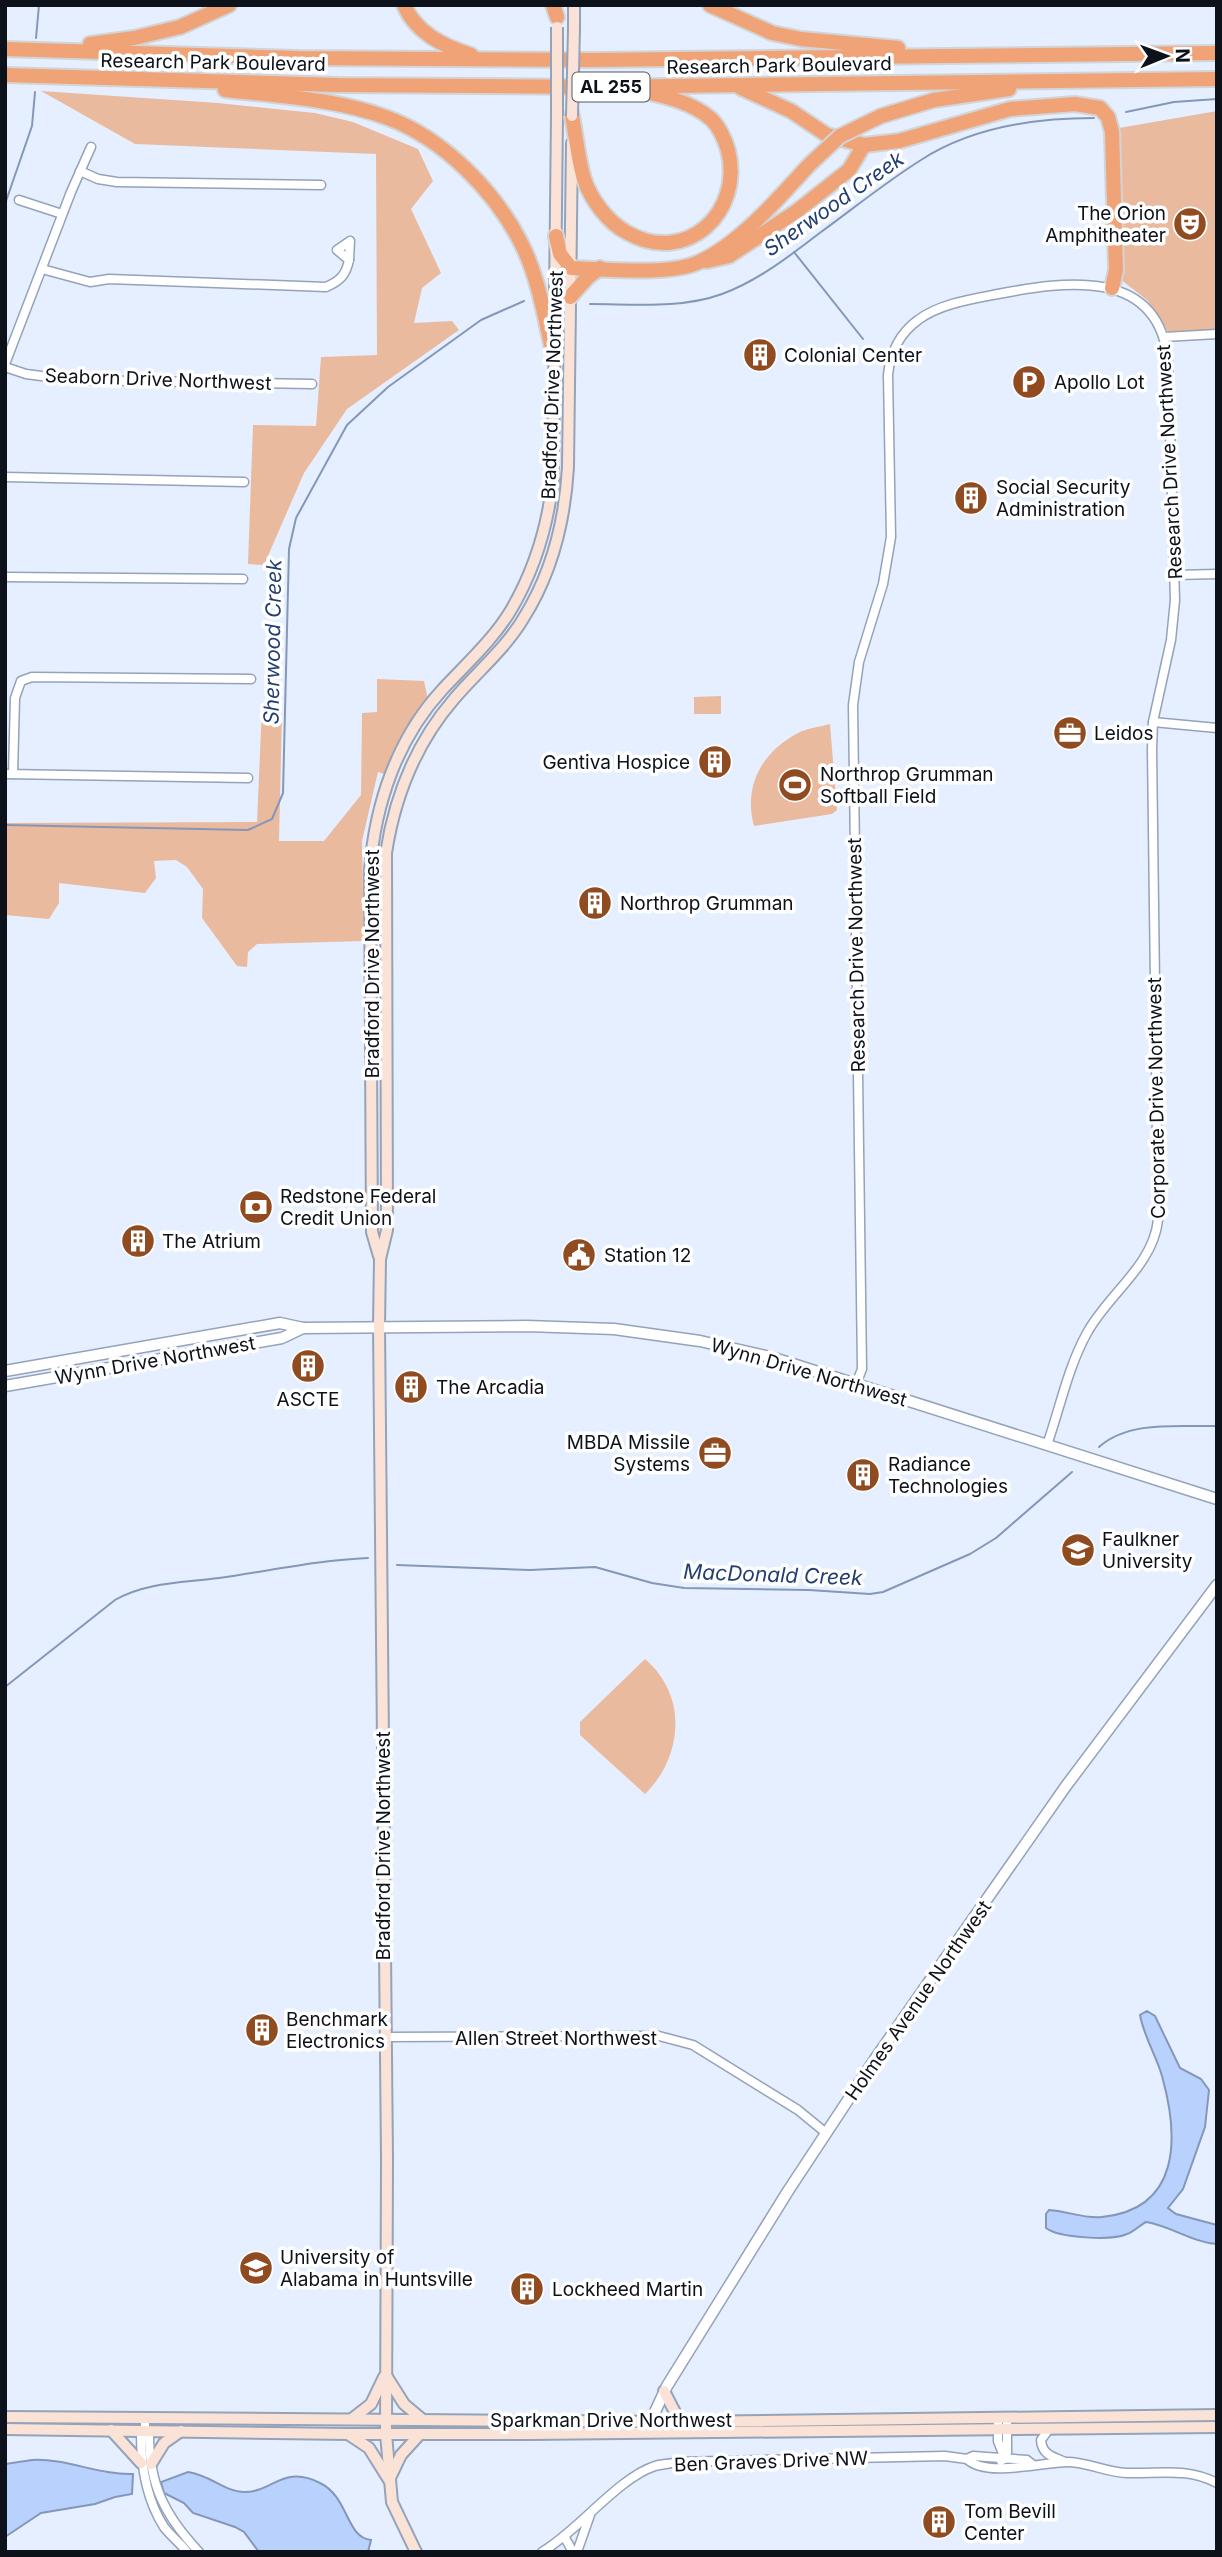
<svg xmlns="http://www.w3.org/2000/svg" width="1222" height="2557" viewBox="0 0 1222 2557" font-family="Inter,sans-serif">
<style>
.green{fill:#eaba9f}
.water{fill:#b8d1fd;stroke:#8497b9;stroke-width:2}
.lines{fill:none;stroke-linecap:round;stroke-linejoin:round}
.stream{stroke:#8497b9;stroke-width:2}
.minor-casing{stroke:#94a2ba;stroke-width:11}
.tertiary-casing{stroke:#94a2ba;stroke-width:13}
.secondary-casing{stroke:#94a2ba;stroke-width:14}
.motorway-casing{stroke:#d3d4d6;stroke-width:18}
.minor{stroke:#fff;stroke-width:8}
.tertiary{stroke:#fff;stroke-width:10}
.secondary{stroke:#fae3d6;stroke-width:10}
.motorway{stroke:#f0a377;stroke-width:14}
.secondary-bridge-casing{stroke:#94a2ba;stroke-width:14;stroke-linecap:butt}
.motorway-bridge-casing{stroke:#d3d4d6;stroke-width:18;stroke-linecap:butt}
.secondary-bridge{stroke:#fae3d6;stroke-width:10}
.motorway-bridge{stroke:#f0a377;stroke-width:14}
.labels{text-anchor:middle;stroke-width:7;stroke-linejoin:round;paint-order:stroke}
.shield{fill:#fff;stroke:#55585f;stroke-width:2}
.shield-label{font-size:18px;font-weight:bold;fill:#0c111a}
.street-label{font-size:19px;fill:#0c111a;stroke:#fff}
.poi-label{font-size:19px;fill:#0c111a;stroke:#fff;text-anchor:start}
.water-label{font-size:21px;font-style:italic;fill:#213d72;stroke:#fff}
</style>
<rect width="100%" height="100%" fill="#e6efff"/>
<!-- green -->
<g class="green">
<path d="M41,91L218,103L315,113L353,122L418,149L433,181L411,209L441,273L422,288L414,323L452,321L459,330L347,409L304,473L264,565L248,564L253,425L316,426L321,357L377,355L376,154L135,144Z"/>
<path d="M1217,111V334L1169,333L1147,300L1120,279L1119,128Z"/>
<path d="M377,679L424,681L428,700L396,747L384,774L378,772L362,841L364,941L257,944L248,952L247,967L237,966L202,918L203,889L187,867L176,860L154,861L156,878L145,893L59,883V903L49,919L5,915V823L257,822L262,707H277L282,714L279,841H324L361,795L362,713L377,712Z"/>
<path d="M721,696V714H694V697Z"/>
<path d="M830,724L837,810L832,814L754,826C743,786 762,752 798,733C807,728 820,727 830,724Z"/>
<path d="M645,1659C688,1696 683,1756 645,1794L580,1735V1722Z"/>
</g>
<!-- water -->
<g class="water">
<path d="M1147,2011L1155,2016L1180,2068L1201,2079L1209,2090L1205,2127L1183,2189L1168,2208L1176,2214L1217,2225V2244C1191,2242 1171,2226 1146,2222C1140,2225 1134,2232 1127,2234C1112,2241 1059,2238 1046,2228V2214L1049,2210C1067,2211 1084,2219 1102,2217C1181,2209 1179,2137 1162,2076C1156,2055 1144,2037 1140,2015Z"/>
<path d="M32,2460C66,2458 98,2475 133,2474L132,2494L115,2497L95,2504L41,2513L5,2537V2464Z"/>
<path d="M188,2472C210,2475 224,2491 243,2492C272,2493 283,2464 320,2483C349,2497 346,2538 371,2540L368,2552H259L244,2532L235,2527L193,2513L184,2503L164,2493L161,2482Z"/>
</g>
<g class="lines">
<!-- stream -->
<g class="stream">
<path d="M36,38L39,5"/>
<path d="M1126,112L1174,102L1217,99"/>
<path d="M5,204L32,126L35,92"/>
<path d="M794,252L863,339"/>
<path d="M590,304C634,304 681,309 722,294C758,281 791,255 821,232C854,208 886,182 921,160C972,127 1034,118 1094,118"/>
<path d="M5,825L248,830L272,819L283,793L289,549L296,518L347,425L388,387L481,320L524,301"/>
<path d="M1099,1447C1129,1420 1179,1427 1217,1426"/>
<path d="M397,1565L530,1570L595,1567L652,1583L684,1588L809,1590L870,1594L883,1592L970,1554L996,1538L1072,1472"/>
<path d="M5,1687L115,1600C147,1582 183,1583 219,1578C269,1571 318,1560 368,1558"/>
</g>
<!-- minor casing -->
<g class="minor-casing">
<g id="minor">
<path d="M80,171L98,179L117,182L321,185"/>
<path d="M19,200L62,214"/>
<path d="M350,241L349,260L337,250Z"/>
<path d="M42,269L90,282L109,279L326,287C340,281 346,275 349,260"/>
<path d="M1164,337L1217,334"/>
<path d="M5,364L71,192L91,147"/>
<path d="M5,367L26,374L72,380L312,384"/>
<path d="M5,477L244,482"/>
<path d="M1175,575L1217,574"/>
<path d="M5,577L243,579"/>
<path d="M1153,722L1217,728"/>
<path d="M5,774L248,778"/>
<path d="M13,774L15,698L21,681L32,677L251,679"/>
<path d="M856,1384L862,1369L853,705L859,662L883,584L891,537L888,375C890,353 900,333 918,320C939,304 972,299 998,294C1065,281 1159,267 1168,361L1175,600L1171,640L1153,722L1152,749L1158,1220C1153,1266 1108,1294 1087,1333C1068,1367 1060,1408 1047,1445"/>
<path d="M385,2037L659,2036L693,2045L798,2110L826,2133"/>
<path d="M145,2418V2430L141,2434C141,2466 146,2499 164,2527C171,2536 180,2543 187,2552"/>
<path d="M998,2424V2441L1005,2459"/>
<path d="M1049,2429L1041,2440C1042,2454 1051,2456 1063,2461"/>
<path d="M145,2430L149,2434C149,2485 165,2516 199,2552"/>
<path d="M967,2459C986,2478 1043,2462 1067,2462C1087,2462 1106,2472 1126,2473C1158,2474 1187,2467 1217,2483"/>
<path d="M1001,2461L1007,2453V2424"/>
<path d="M564,2536L573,2552"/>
<path d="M542,2552C578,2531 618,2478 655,2466C662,2464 670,2464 677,2462L945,2456L967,2459L973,2456L1027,2460L1032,2464"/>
<path d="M577,2552L590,2515"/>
</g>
</g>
<!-- tertiary casing -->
<g class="tertiary-casing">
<g id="tertiary">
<path d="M5,1371L280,1323L303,1328L527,1326L614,1329L700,1341L774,1358L1217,1499"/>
<path d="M5,1386L282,1338L303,1328"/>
<path d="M652,2429L654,2414L667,2386L788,2191L875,2059L1066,1786L1217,1585"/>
</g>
</g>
<!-- secondary casing -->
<g class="secondary-casing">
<g id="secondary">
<path d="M574,28V5"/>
<path d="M379,1256L372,1232L370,870C375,804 397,739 442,690C466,664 493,640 511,610C535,569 548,525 553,479L557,116"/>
<path d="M387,2377L404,2404L423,2420"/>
<path d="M664,2391L680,2422"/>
<path d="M5,2417L682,2422L1217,2415"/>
<path d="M353,2418L371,2404L384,2377"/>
<path d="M5,2429L348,2434H530L1217,2427"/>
<path d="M111,2430L141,2463"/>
<path d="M348,2434L369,2448L389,2480L401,2455L420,2434"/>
<path d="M151,2464L164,2443L181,2431"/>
<path d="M416,2552L392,2502L386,2434L387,2159L379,1326L380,1259L387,1230L386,853C395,795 416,743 454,699C477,672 505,649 523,619C552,573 565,520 568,467L572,143"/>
</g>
</g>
<!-- motorway casing -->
<g class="motorway-casing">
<g id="motorway">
<path d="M404,5C416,33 443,46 471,55"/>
<path d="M553,5L557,17"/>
<path d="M710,5L772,33L801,39L898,48"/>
<path d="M90,44L134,38L180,27L229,5"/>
<path d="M5,49L298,58L592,60L1217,53"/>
<path d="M5,75L338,85L597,87L1217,79"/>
<path d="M741,88L791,111L827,135L864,145L899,141L1010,109L1075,104L1100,108L1108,117L1112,132L1116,270L1112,288"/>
<path d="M225,90C279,96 337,99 388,118C444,139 496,192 522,245C539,279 545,320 554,357"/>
<path d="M572,116C576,136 578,159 584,179C591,200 608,222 626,232C686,267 744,212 728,150C725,139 718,125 710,118C692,103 668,97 646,92"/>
<path d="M881,116L934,100L1009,89"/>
<path d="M556,236L560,254L571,268C604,269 670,276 699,262C738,245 780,197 808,166"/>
<path d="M707,261L729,256L797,211L849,170L864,145"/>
<path d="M570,297L588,277L600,268"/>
</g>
</g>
<!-- minor -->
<use href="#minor" class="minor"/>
<!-- tertiary -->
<use href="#tertiary" class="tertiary"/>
<!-- secondary -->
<use href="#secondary" class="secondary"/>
<!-- motorway -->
<use href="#motorway" class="motorway"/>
<!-- secondary-bridge casing -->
<g class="secondary-bridge-casing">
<g id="secondary-bridge">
<path d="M557,116V27"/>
<path d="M572,116L574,28"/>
</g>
</g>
<!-- motorway-bridge casing -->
<g class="motorway-bridge-casing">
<path id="motorway-bridge" d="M808,166L840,136L881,116"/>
</g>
<!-- secondary-bridge -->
<use href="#secondary-bridge" class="secondary-bridge"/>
<!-- motorway-bridge -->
<use href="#motorway-bridge" class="motorway-bridge"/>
</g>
<!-- icons -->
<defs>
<g id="theatre-disc" transform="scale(1.75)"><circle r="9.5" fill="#904c20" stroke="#fff"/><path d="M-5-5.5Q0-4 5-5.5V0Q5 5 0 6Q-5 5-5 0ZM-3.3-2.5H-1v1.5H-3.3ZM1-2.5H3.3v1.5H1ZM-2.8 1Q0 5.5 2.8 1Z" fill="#fff"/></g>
<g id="building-disc" transform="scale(1.75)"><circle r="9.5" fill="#904c20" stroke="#fff"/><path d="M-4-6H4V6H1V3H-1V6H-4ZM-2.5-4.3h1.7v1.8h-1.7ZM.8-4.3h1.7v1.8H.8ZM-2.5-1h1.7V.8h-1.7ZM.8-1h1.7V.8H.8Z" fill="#fff"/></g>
<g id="parking-disc" transform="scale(1.75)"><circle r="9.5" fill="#904c20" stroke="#fff"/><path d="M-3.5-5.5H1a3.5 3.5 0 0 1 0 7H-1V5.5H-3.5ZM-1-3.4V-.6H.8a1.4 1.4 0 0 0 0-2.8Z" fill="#fff"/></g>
<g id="office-disc" transform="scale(1.75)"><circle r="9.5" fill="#904c20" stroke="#fff"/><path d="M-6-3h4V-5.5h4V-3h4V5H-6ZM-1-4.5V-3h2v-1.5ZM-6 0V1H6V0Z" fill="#fff"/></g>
<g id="stadium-disc" transform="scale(1.75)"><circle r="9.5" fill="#904c20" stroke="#fff"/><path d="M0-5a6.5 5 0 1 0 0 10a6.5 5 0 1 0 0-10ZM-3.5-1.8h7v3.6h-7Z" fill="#fff"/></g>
<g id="bank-disc" transform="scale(1.75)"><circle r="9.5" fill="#904c20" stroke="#fff"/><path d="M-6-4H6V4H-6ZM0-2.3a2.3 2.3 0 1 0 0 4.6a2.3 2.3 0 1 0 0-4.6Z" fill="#fff"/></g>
<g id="civic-disc" transform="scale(1.75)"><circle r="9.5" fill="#904c20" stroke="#fff"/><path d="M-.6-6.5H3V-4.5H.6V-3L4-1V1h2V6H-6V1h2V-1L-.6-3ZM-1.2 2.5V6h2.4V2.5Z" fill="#fff"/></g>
<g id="university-disc" transform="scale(1.75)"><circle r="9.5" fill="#904c20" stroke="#fff"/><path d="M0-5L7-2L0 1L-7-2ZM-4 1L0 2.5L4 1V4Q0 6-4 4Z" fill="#fff"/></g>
</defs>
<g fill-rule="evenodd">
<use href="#theatre-disc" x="1190" y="224"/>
<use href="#building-disc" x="760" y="355"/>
<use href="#parking-disc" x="1029" y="382"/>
<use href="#building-disc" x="971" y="498"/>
<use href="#office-disc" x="1070" y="733"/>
<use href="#building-disc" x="715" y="762"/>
<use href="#stadium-disc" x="795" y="785"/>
<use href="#building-disc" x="595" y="903"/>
<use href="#bank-disc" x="256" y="1207"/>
<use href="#building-disc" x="138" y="1241"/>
<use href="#civic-disc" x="579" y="1255"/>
<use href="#building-disc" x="308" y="1366"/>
<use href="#building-disc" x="411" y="1387"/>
<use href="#office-disc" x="715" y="1453"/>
<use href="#building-disc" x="863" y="1475"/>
<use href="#university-disc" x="1078" y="1550"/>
<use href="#building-disc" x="262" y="2030"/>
<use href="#university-disc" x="256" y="2268"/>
<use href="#building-disc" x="527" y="2289"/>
<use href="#building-disc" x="939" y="2522"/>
</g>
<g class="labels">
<!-- shield labels -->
<rect class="shield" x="572.5" y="72.5" width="77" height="29" rx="5"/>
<g class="shield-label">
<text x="611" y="93">AL 255</text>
</g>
<!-- street labels -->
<g class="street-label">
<text transform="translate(213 62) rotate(1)" y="7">Research Park Boulevard</text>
<text transform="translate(779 65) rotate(-1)" y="7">Research Park Boulevard</text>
<text transform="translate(158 379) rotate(2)" y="7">Seaborn Drive Northwest</text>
<text transform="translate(552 385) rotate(-88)" y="7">Bradford Drive Northwest</text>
<text transform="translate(1169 462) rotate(-93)" y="7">Research Drive Northwest</text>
<text transform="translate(856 955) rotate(-91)" y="7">Research Drive Northwest</text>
<text transform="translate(372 964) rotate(-90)" y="7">Bradford Drive Northwest</text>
<text transform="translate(1156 1098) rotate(-91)" y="7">Corporate Drive Northwest</text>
<text transform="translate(155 1360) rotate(-10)" y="7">Wynn Drive Northwest</text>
<text transform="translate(809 1372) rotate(16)" y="7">Wynn Drive Northwest</text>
<text transform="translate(383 1846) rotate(-90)" y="7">Bradford Drive Northwest</text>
<text transform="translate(918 2000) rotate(-55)" y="7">Holmes Avenue Northwest</text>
<text x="556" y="2045">Allen Street Northwest</text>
<text x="611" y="2427">Sparkman Drive Northwest</text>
<text transform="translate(771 2461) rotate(-2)" y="7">Ben Graves Drive NW</text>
</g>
<!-- poi labels -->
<g class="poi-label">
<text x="1166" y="220" text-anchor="end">The Orion<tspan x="1166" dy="22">Amphitheater</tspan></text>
<text x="784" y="362">Colonial Center</text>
<text x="1054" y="389">Apollo Lot</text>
<text x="996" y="494">Social Security<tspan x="996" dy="22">Administration</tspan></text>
<text x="1094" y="740">Leidos</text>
<text x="690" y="769" text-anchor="end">Gentiva Hospice</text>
<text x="820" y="781">Northrop Grumman<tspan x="820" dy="22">Softball Field</tspan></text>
<text x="620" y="910">Northrop Grumman</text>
<text x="280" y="1203">Redstone Federal<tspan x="280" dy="22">Credit Union</tspan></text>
<text x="162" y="1248">The Atrium</text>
<text x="604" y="1262">Station 12</text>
<text x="436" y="1394">The Arcadia</text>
<text x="308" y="1406" text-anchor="middle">ASCTE</text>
<text x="690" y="1449" text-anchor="end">MBDA Missile<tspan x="690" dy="22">Systems</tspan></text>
<text x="888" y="1471">Radiance<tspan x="888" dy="22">Technologies</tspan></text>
<text x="1102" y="1546">Faulkner<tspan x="1102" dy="22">University</tspan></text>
<text x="286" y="2026">Benchmark<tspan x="286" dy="22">Electronics</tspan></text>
<text x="280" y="2264">University of<tspan x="280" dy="22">Alabama in Huntsville</tspan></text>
<text x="552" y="2296">Lockheed Martin</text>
<text x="964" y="2518">Tom Bevill<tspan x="964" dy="22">Center</tspan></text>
</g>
<!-- water labels -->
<g class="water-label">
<text transform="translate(834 204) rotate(-35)" y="7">Sherwood Creek</text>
<text transform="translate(273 642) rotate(-89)" y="7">Sherwood Creek</text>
<text transform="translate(773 1575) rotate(2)" y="7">MacDonald Creek</text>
</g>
</g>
<!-- border -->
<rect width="1222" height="2557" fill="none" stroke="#0c111a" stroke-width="14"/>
<!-- north arrow -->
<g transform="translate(1166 56) rotate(89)" stroke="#ffffff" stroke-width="5" paint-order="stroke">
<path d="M0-5L12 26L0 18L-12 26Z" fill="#0c111a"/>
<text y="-10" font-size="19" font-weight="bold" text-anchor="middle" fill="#0c111a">N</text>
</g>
</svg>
